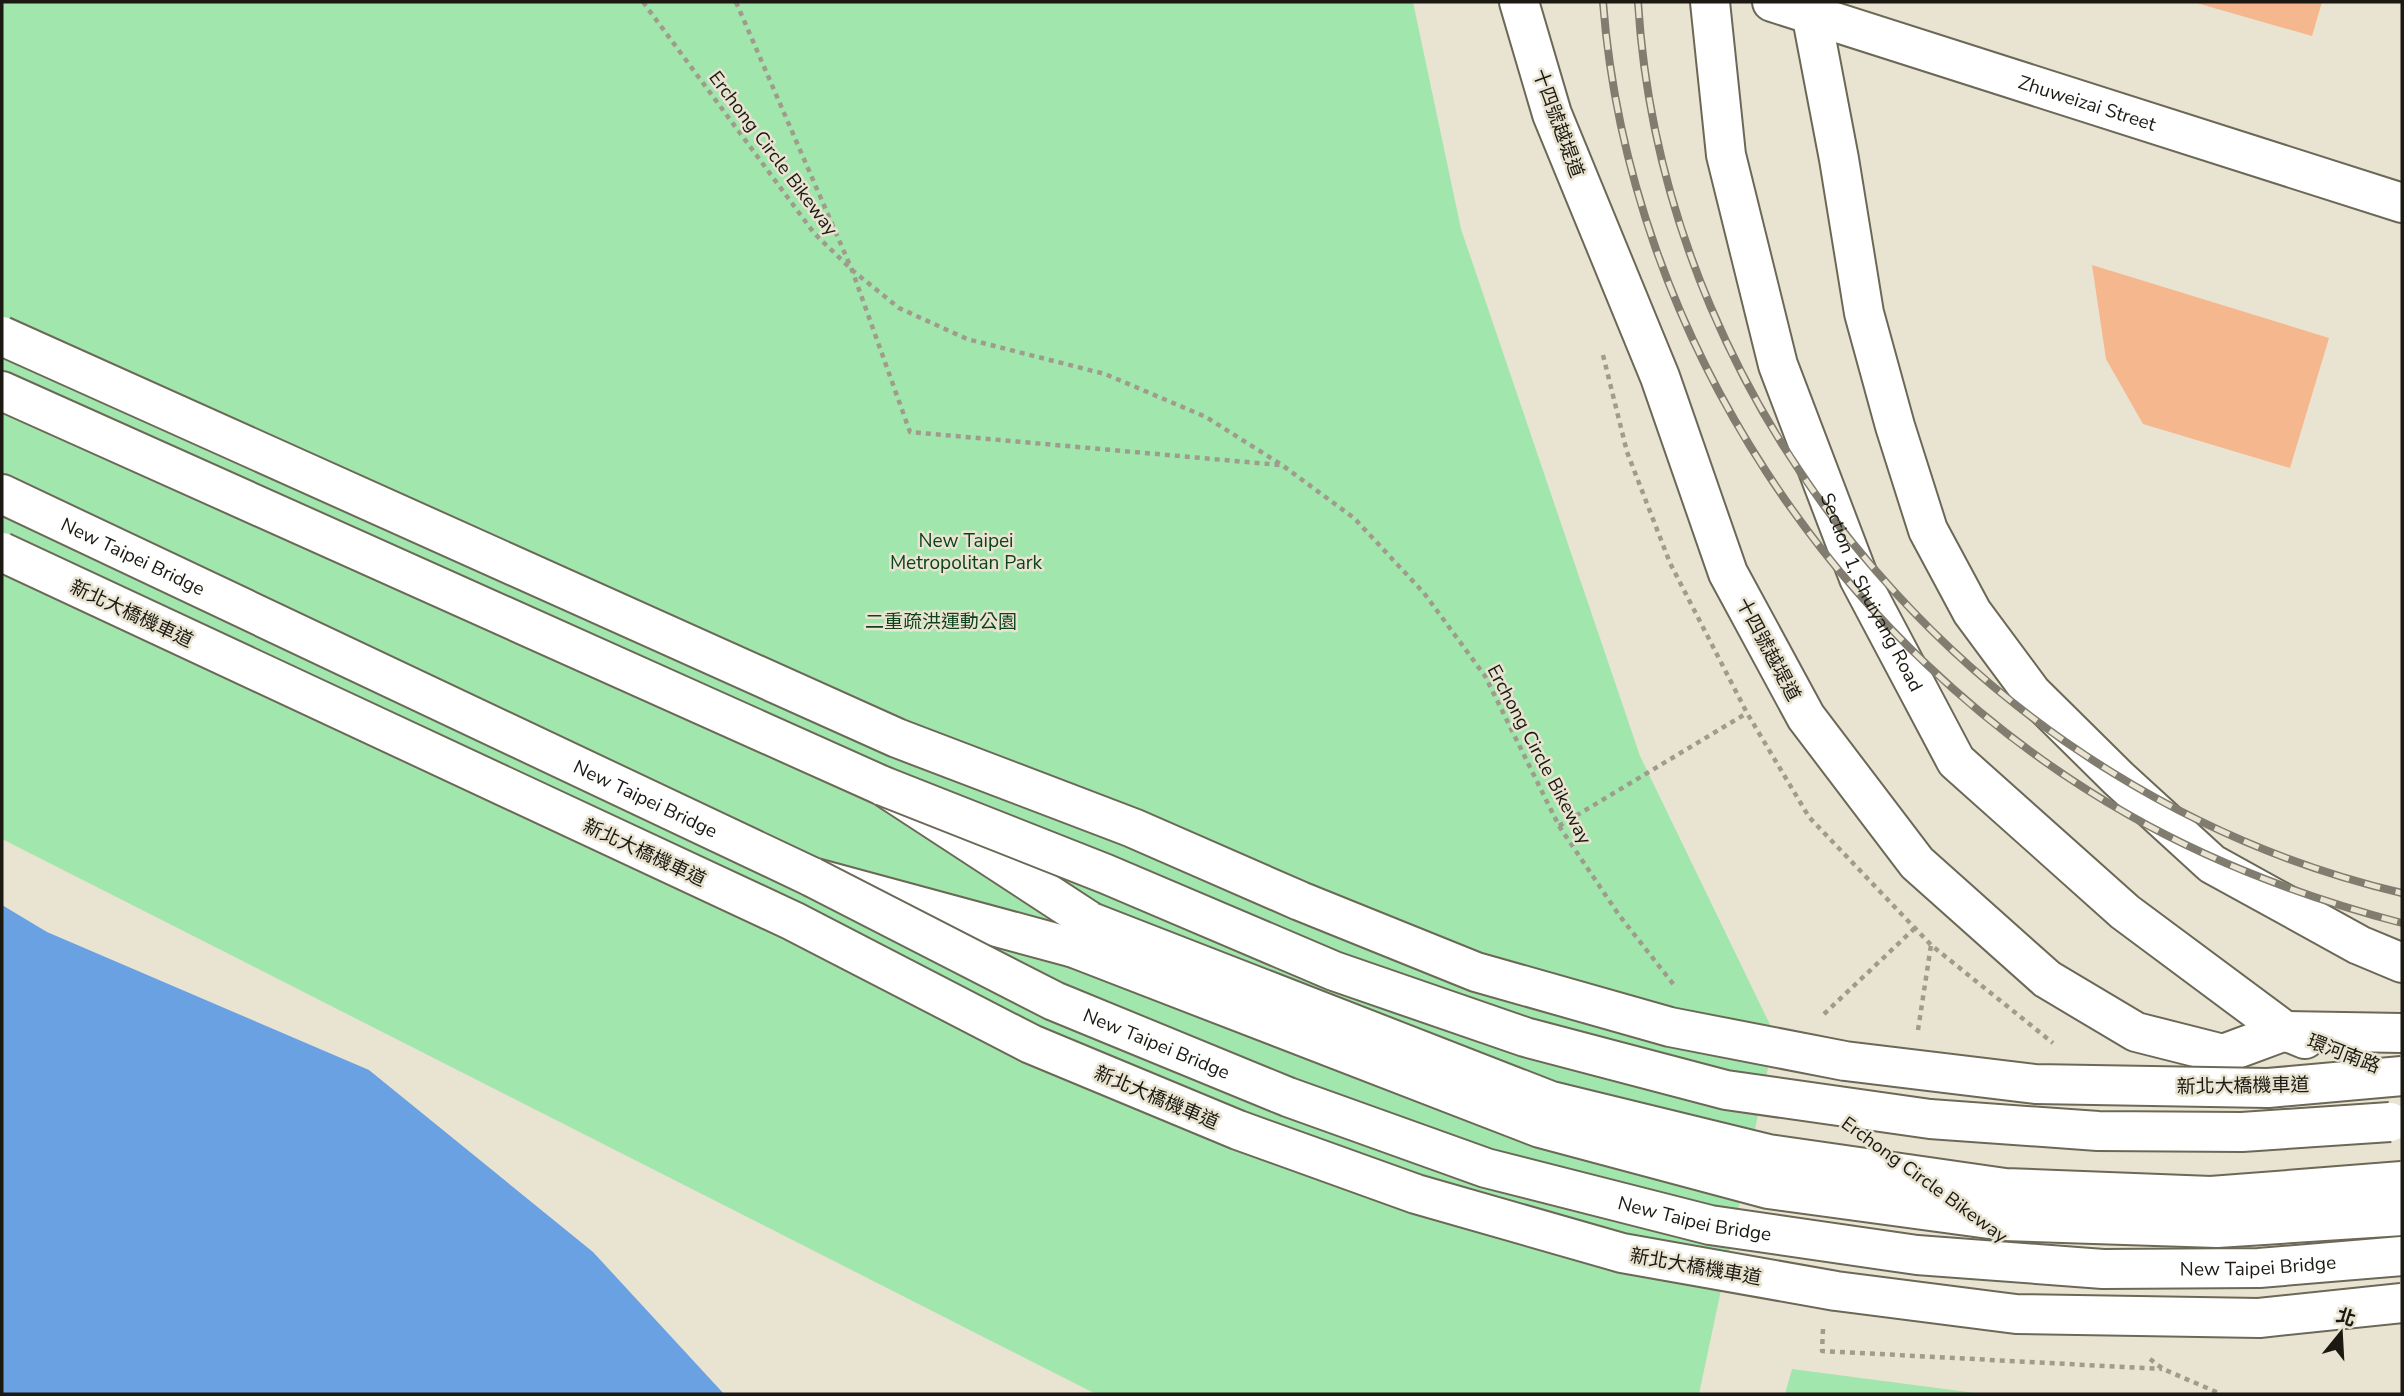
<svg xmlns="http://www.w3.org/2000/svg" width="2404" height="1396" viewBox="0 0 2404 1396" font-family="'Nunito Sans','Noto Sans TC',sans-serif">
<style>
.green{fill:#a1e6ac}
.water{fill:#6aa1e3}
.building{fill:#f5b78d}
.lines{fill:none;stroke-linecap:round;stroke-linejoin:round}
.minor-casing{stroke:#6c6857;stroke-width:42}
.highway-casing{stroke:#6c6857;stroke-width:42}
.path{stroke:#a09c8d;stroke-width:4.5;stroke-dasharray:5 5;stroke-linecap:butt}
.minor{stroke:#fff;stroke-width:38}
.highway{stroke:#fff;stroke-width:38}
.rail-casing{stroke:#807c6f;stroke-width:8}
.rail{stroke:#e9e4d1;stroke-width:5;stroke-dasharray:16;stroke-linecap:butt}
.minor-bridge-casing{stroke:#6c6857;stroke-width:42;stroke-linecap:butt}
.highway-bridge-casing{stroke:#6c6857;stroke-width:42;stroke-linecap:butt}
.minor-bridge{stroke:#fff;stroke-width:38}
.highway-bridge{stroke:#fff;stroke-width:38}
.labels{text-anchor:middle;stroke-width:5;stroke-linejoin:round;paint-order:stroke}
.street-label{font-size:19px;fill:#1b1912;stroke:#e9e4d1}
.park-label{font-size:19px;fill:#0d431c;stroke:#e9e4d1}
</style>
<rect width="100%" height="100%" fill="#e9e4d1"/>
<!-- green -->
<g class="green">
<path d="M2,2H1413L1461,229L1640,756L1775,1035L1699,1394H1096L2,839Z"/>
<path d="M1792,1369L1983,1394H1785Z"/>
</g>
<!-- water -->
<path class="water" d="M2,905L47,932L369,1070L593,1252L724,1394H2Z"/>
<!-- building -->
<g class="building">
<path d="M2193,2H2322L2312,36Z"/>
<path d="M2092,265L2329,338L2290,468L2143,424L2106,359Z"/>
</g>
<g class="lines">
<!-- minor casing -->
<g class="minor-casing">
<g id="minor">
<path d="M1519,2L1552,114L1660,377L1728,573L1806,717L1917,863L2047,979L2136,1032L2223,1054L2285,1031L2402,1033"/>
<path id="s1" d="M1710,2L1726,155L1778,365L1859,578L1956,761L2125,912L2285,1031L2305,1039"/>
<path id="s2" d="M1772,2L2402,203"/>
<path d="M1809,2L1839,159L1864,313L1895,426L1928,530L1972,612L2032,693L2118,778L2212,864L2359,945L2402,963"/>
</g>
</g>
<!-- highway casing -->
<g class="highway-casing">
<g id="highway">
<path d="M2,391L883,786L1091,922"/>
<path id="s3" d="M2,494L812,877L1074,948"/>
</g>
</g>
<!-- path -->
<g class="path">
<path d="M643,2L814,233L852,270L899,308L967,339L1105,374L1206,417L1282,465L1354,518L1424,593L1485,676L1559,826L1619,915L1674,985"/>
<path d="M736,2L852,270L910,432L1280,465"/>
<path d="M1603,355L1627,452L1670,563L1747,713L1809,817L1931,945L2053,1043"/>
<path d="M1559,826L1747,713"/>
<path d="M1824,1014L1916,927"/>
<path d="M1918,1030L1931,945"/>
<path d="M1823,1329L1822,1351L2162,1369"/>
<path d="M2150,1359L2163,1369L2221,1394"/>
</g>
<!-- minor -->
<use href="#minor" class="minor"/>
<!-- highway -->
<use href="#highway" class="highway"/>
<!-- rail casing -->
<g class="rail-casing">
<g id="rail">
<path d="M1603,2C1629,337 1838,650 2129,815C2215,864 2307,898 2402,923"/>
<path d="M1638,2C1664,426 1991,797 2402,893"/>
</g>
</g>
<!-- rail -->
<use href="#rail" class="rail"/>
<!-- minor-bridge casing -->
<g class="minor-bridge-casing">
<g id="minor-bridge">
<path d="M2,336L897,738L1133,828L1300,901L1476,972L1670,1027L1845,1061L2035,1084L2268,1088L2402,1076"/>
<path d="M2,552L793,921L1031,1044L1238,1130L1416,1194L1622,1253L1836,1291L2016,1314L2259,1318L2402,1303"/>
</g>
</g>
<!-- highway-bridge casing -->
<g class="highway-bridge-casing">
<g id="highway-bridge">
<path d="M883,786L1106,874L1334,971L1525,1037L1726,1090L1930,1119L2098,1131L2242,1132L2390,1122"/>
<path id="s4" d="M812,877L1054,1001L1288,1097L1486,1168L1710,1225L1917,1255L2103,1269L2259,1268L2402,1256"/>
<path d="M1091,922L1551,1101L1768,1154L2005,1188L2211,1196L2402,1181"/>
<path d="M1074,948L1540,1128L1768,1189L2004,1221L2217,1228L2402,1216"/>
</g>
</g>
<!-- minor-bridge -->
<use href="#minor-bridge" class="minor-bridge"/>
<!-- highway-bridge -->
<use href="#highway-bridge" class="highway-bridge"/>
</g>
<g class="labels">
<!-- street labels -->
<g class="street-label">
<text dy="7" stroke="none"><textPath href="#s2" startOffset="331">Zhuweizai Street</textPath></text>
<text transform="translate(1559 123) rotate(70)" y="7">十四號越堤道</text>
<text transform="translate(774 153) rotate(53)" y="7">Erchong Circle Bikeway</text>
<text dy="7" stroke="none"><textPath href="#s3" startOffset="145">New Taipei Bridge</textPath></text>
<text dy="7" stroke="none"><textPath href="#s1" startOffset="616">Section 1, Shuiyang Road</textPath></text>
<text transform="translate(132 613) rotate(25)" y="7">新北大橋機車道</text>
<text transform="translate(1769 649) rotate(62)" y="7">十四號越堤道</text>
<text transform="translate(1540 754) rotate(62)" y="7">Erchong Circle Bikeway</text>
<text dy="7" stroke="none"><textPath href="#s3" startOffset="712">New Taipei Bridge</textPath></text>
<text transform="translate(645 852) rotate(25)" y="7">新北大橋機車道</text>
<text dy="7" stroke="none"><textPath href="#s4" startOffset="383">New Taipei Bridge</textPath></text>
<text transform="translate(2344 1053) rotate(21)" y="7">環河南路</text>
<text transform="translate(2243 1085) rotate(-1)" y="7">新北大橋機車道</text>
<text transform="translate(1157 1097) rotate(23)" y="7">新北大橋機車道</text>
<text transform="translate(1925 1179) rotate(36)" y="7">Erchong Circle Bikeway</text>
<text dy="7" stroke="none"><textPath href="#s4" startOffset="950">New Taipei Bridge</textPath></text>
<text dy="7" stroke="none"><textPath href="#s4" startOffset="1517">New Taipei Bridge</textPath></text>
<text transform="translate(1696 1266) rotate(10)" y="7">新北大橋機車道</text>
</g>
<!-- park labels -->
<g class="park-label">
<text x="966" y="547">New Taipei<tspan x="966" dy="22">Metropolitan Park</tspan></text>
<text x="941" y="628">二重疏洪運動公園</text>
</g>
</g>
<!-- border -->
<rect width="2404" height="1396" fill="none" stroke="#1b1912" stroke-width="7"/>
<!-- north arrow -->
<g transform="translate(2341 1333) rotate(18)" stroke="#e9e4d1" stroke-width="5" paint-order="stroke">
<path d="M0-5L12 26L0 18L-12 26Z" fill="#1b1912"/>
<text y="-10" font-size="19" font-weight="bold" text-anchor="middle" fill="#1b1912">北</text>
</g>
</svg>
